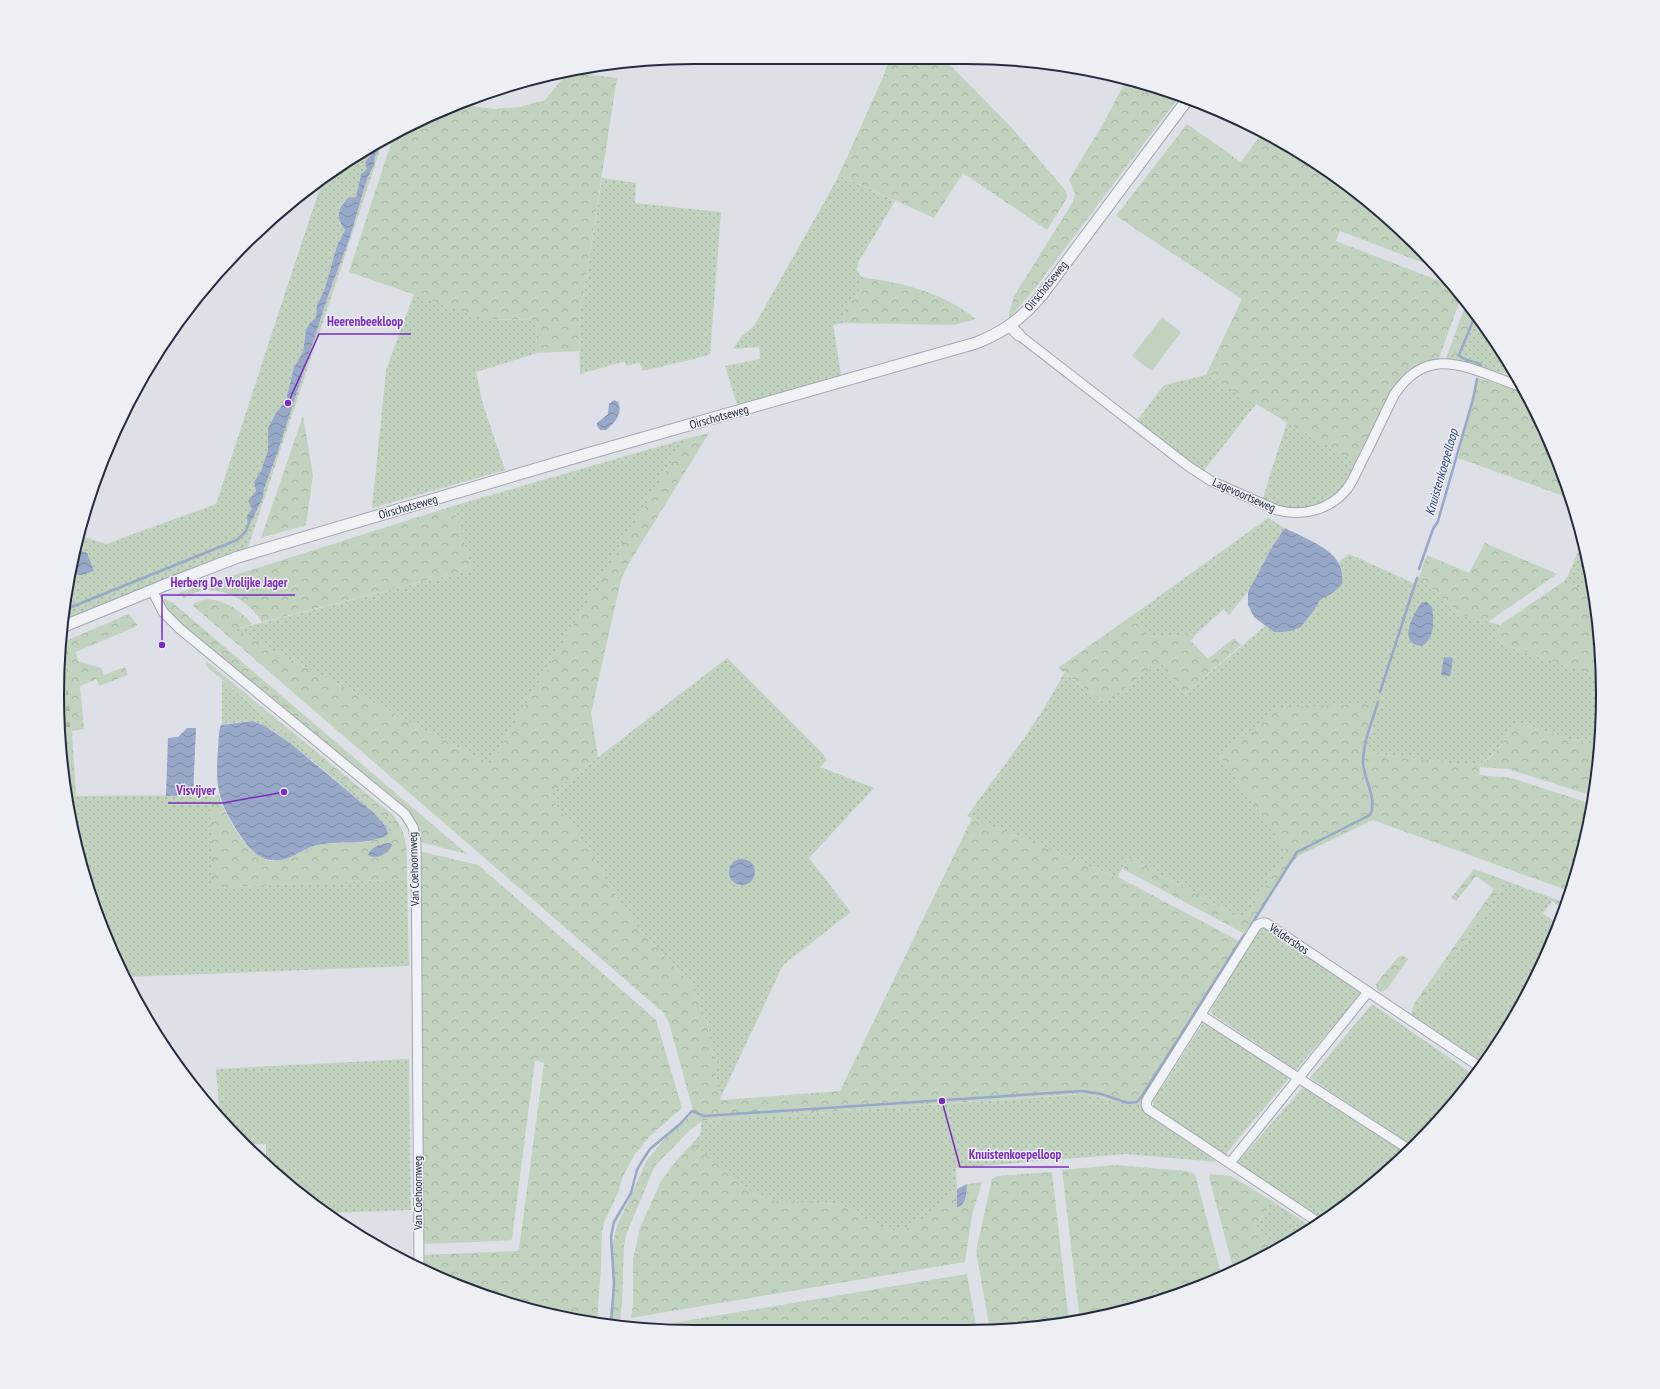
<svg xmlns="http://www.w3.org/2000/svg" width="1660" height="1389" viewBox="0 0 1660 1389" font-family="'PT Sans Narrow',sans-serif">
<style>
.grass{fill:url(#grass-dots);fill-rule:evenodd}
.forest{fill:url(#forest-crowns)}
.cemetery{fill:url(#cemetery-stones)}
.green{fill:#c1d2be}
.water{fill:url(#water-waves)}
.lines{fill:none;stroke-linecap:round;stroke-linejoin:round}
.stream{stroke:#97a8c9;stroke-width:2.5}
.minor-casing{stroke:#a3a6b2;stroke-width:11}
.tertiary-casing{stroke:#a3a6b2;stroke-width:13}
.minor{stroke:#f0f2f6;stroke-width:9}
.tertiary{stroke:#f0f2f6;stroke-width:11}
.labels{text-anchor:middle;stroke-width:3;stroke-linejoin:round;paint-order:stroke}
.street-label{font-size:12px;fill:#262c3f;stroke:#edeff5}
.water-label{font-size:13px;font-style:italic;fill:#2f4474;stroke:#edeff5}
.rim{fill:none;stroke:#262c3f;stroke-width:2}
.leader{fill:none;stroke:#7b2cbf;stroke-width:1.5}
.callout-dot{fill:#7b2cbf;stroke:#edeff5;stroke-width:1.5}
.callout-label{font-size:13px;text-anchor:middle;font-weight:bold;fill:#7b2cbf;stroke:#edeff5;stroke-width:3;stroke-linejoin:round;paint-order:stroke}
</style>
<defs>
<pattern id="grass-dots" width="8" height="8" patternUnits="userSpaceOnUse"><rect width="8" height="8" fill="#c1d2be"/><path d="M2 2h.1M6 6h.1" fill="none" stroke="#a6b4a4" stroke-width="1.8" stroke-linecap="round"/></pattern>
<pattern id="forest-crowns" width="20" height="18" patternUnits="userSpaceOnUse"><rect width="20" height="18" fill="#c1d2be"/><path d="M2 6a3 3 0 1 1 6 0M12 15a3 3 0 1 1 6 0" fill="none" stroke="#a6b4a4"/></pattern>
<pattern id="cemetery-stones" width="16" height="16" patternUnits="userSpaceOnUse"><rect width="16" height="16" fill="#c1d2be"/><path d="M2 7V4a2 2 0 0 1 4 0v3zM10 15v-3a2 2 0 0 1 4 0v3z" fill="#a6b4a4"/></pattern>
<pattern id="water-waves" width="16" height="10" patternUnits="userSpaceOnUse"><rect width="16" height="10" fill="#97a8c9"/><path d="M0 5q4-4 8 0t8 0" fill="none" stroke="#7b89a5"/></pattern>
</defs>
<rect width="100%" height="100%" fill="#dee0e8"/>
<!-- grass -->
<g class="grass">
<path d="M384,138L248,547L63,621L69,573L70,574L80,551L74,552L79,535L106,544L216,504L322,181L371,146L372,153L365,162L367,169L361,174L356,198L339,223L345,230L337,246L325,288L317,305L316,317L309,324L306,330L303,352L294,367L286,400L276,413L268,428V450L261,471L254,482L256,491L248,501L263,497L264,489L278,451L329,293L349,240L367,179L374,165L375,155L379,150L381,140Z"/>
<path d="M839,175L895,201L858,263L857,270L861,276L866,278L842,318L843,323L833,325L841,375L737,405L725,366L760,359L759,347L733,349L741,337L754,326L830,192Z"/>
<path d="M602,178L636,183L635,203L721,212L710,355L643,371L640,363L626,366L625,361L580,374L579,322Z"/>
<path d="M414,294L485,319L536,320L537,353L476,372L482,401L505,470L372,508L386,370Z"/>
<path d="M1476,317L1495,340L1515,377L1469,363L1457,361Z"/>
<path d="M1206,375L1256,404L1202,473L1136,422L1164,385Z"/>
<path d="M1287,422L1359,464L1347,487L1325,503L1300,510L1261,504Z"/>
<path d="M685,439L490,764L234,630L472,569L453,506Z"/>
<path d="M1268,518L1285,528L1272,547L1250,589L1229,615L1224,609L1196,634L1149,637L1133,615Z"/>
<path d="M1582,542L1591,570L1593,594L1563,582L1568,576Z"/>
<path d="M1349,554L1409,581L1415,584L1419,577L1460,614L1500,625L1495,640L1511,647L1601,677L1603,694L1598,747L1516,723C1504,738 1496,758 1476,766L1369,753V737L1373,725L1220,756L1288,851L1244,920L1129,858L1116,879L1106,873L967,816C1001,769 1037,725 1064,673L1105,703L1160,661L1185,694L1265,626L1274,631L1314,610L1320,600L1334,592L1343,576L1339,562ZM1423,602L1432,607V623L1421,646C1398,643 1413,614 1423,602Z"/>
<path d="M727,658L823,754L827,760L820,767L874,788L809,858L851,912L783,965L720,1099L707,1022L692,986L649,940L627,913L575,829L549,795Z"/>
<path d="M222,680L371,804L393,823V829L386,836L388,833L386,827L374,813L313,761L274,731L259,723L253,721L222,724Z"/>
<path d="M210,795L213,888L407,879L409,966L126,977L106,939L69,819L66,796Z"/>
<path d="M1507,881L1565,903L1563,909L1552,901L1543,913L1559,925L1555,938L1496,1048L1484,1063L1411,1014Z"/>
<path d="M1263,926L1358,988L1360,995L1296,1070L1212,1014L1211,1010L1257,930Z"/>
<path d="M1372,1004L1474,1075L1414,1147L1310,1078Z"/>
<path d="M1205,1020L1290,1077L1225,1155L1154,1109L1153,1101Z"/>
<path d="M409,1059L411,1210L330,1213L274,1174L266,1166V1144L245,1145L220,1120L216,1069Z"/>
<path d="M1305,1085L1406,1154L1325,1220L1237,1163Z"/>
<path d="M1086,1094L1110,1100H1143V1109L1146,1113L1217,1162L1126,1154L956,1168L957,1189C938,1200 924,1225 901,1230C879,1235 865,1214 846,1207C823,1198 795,1205 771,1200C746,1195 712,1159 693,1143L700,1135L702,1121Z"/>
<path d="M1272,1201L1313,1228L1280,1246L1254,1229Z"/>
</g>
<!-- forest -->
<g class="forest">
<path d="M888,60L946,61L1011,127L1066,191L1067,198L1047,230L963,173L934,218L839,175L884,75Z"/>
<path d="M568,72L617,78L579,322V351L537,353L536,320L485,319L349,272L394,134L460,102L478,107L495,109L520,107L545,100Z"/>
<path d="M1124,77L1179,97L1033,291L1009,318V314L1014,296L1073,202L1075,193L1069,180L1103,124L1125,82Z"/>
<path d="M1187,124L1241,162L1263,132L1353,189L1416,244L1437,268L1340,231L1336,241L1450,285L1461,298L1437,363L1410,373L1359,464L1206,375L1242,299L1116,216Z"/>
<path d="M866,278C905,283 945,294 976,319L954,325L843,323L842,318Z"/>
<path d="M1466,304L1476,317L1457,361H1445Z"/>
<path d="M1478,378L1523,392L1554,450L1569,498L1458,458Z"/>
<path d="M303,416L313,475L306,525L261,538Z"/>
<path d="M709,433L628,565L621,580L591,713L598,757L549,795L575,829L627,913L649,940L692,986L707,1022L720,1099L722,1100L840,1091L972,818L1106,873L1116,879L1118,877L1241,942L1144,1099C1131,1111 1116,1101 1101,1097C1094,1095 1086,1094 1079,1094L702,1121L689,1131L657,1164L653,1170L626,1235L624,1247L622,1304L619,1326L608,1325L613,1294L612,1247L617,1225L631,1196L647,1160L666,1137L688,1118L693,1110L669,1023L664,1013L192,605C211,590 240,608 252,624L234,630L490,764L685,439Z"/>
<path d="M453,506L472,569L262,622C245,596 212,580 184,598L178,593Z"/>
<path d="M1485,543L1557,574L1488,622L1460,614L1419,577L1427,555L1469,573Z"/>
<path d="M1563,582L1593,594L1601,677L1511,647L1495,640L1500,625Z"/>
<path d="M165,599L173,603L467,854L419,842L414,824L172,617L160,601Z"/>
<path d="M129,614L137,625L135,627L76,652L78,661L101,668L104,675L125,667L128,675L99,686L97,679L80,686L84,729L72,731L76,796H66L59,732L72,731L63,642Z"/>
<path d="M1133,615L1149,637L1196,634L1191,641L1208,659L1234,638L1241,645L1185,694L1160,662L1105,703L1058,668Z"/>
<path d="M206,661L394,816C409,835 407,856 407,879L212,888L210,795H219C225,816 250,861 274,861C291,861 306,846 323,844C347,841 375,848 393,829V823L206,666Z"/>
<path d="M1379,704L1369,737V753L1477,766C1496,759 1504,738 1516,723L1598,747L1593,796L1508,769L1480,767L1479,775L1511,778L1592,804L1591,819L1569,891L1373,820L1298,856L1287,868L1245,934L1123,869L1129,858L1244,920L1287,851L1220,756L1279,707Z"/>
<path d="M419,851L478,865L656,1020L682,1108L650,1136L635,1154L623,1176L618,1193L604,1222L602,1232L601,1267L597,1323L570,1320L490,1298L423,1268V1255L517,1251L519,1249L544,1063L535,1060L512,1238L511,1240L499,1241L423,1244Z"/>
<path d="M1474,869L1507,881L1411,1014L1414,1004L1494,889L1476,876L1456,901L1451,898Z"/>
<path d="M1403,956L1408,959L1387,989L1381,992L1377,990L1376,984L1398,957Z"/>
<path d="M693,1143C712,1159 746,1195 771,1200C795,1205 823,1198 846,1207C865,1214 879,1235 901,1230C924,1225 938,1200 957,1189V1207L964,1203L967,1184L982,1182L972,1215L965,1262L631,1318L633,1304V1259L640,1228L661,1181L680,1156Z"/>
<path d="M1116,1165L1187,1171L1195,1174L1222,1277L1210,1283L1090,1320L1080,1321L1062,1170Z"/>
<path d="M1052,1172L1069,1322L990,1330L976,1251L992,1179L997,1176Z"/>
<path d="M1210,1174L1231,1176L1272,1201L1254,1229L1280,1246L1234,1271L1209,1177Z"/>
<path d="M967,1274L977,1331H653L637,1329Z"/>
</g>
<!-- cemetery -->
<path class="cemetery" d="M63,642L72,731L59,732L58,653L60,643Z"/>
<!-- green -->
<path class="green" d="M1162,317L1181,332L1152,371L1132,356Z"/>
<!-- water -->
<g class="water">
<path d="M381,140L379,150L375,155L374,165L367,179L349,240L329,293L278,451L264,489L263,497L254,516L248,526L247,516L252,508L248,501L256,491L254,482L261,471L268,450V428L276,413L286,400L294,367L303,352L306,330L309,324L316,317L317,305L325,288L337,246L345,230C335,217 338,210 348,198L356,197L361,174L367,169L365,162L372,153L371,146Z"/>
<path d="M614,400L618,402C623,414 615,423 606,430H600L597,426V423L608,414L609,404Z"/>
<path d="M1285,528C1300,536 1330,547 1338,562C1342,568 1343,577 1342,584L1334,592L1320,600L1314,610L1301,627L1291,631L1281,632H1274L1254,617L1248,605V592L1272,547Z"/>
<path d="M80,551L87,553L94,571L82,575L70,574L69,573L74,552Z"/>
<path d="M1422,602H1427L1432,607C1434,620 1435,640 1421,646C1397,643 1413,614 1422,602Z"/>
<path d="M1444,657L1453,658L1450,676L1441,675Z"/>
<path d="M253,721L265,726L290,743L374,813L386,827L388,833L386,836C364,846 340,840 317,845C298,850 287,865 266,859C254,855 246,844 240,835C218,802 215,787 218,749C219,741 218,732 221,725Z"/>
<path d="M187,728H196L193,795L166,796L168,738L178,737Z"/>
<path d="M390,843L392,845C388,854 377,860 368,855C370,847 382,843 390,843Z"/>
<circle cx="742" cy="872" r="13"/>
<path d="M967,1184C966,1193 967,1205 957,1207V1189Z"/>
</g>
<g class="lines">
<!-- stream -->
<g class="stream">
<path d="M1475,316L1459,355C1464,362 1475,360 1481,365"/>
<path d="M1419,569L1433,529L1438,521L1473,399L1477,379"/>
<path d="M64,610L237,540L246,531L249,523"/>
<path d="M1380,692L1417,578"/>
<path d="M1250,927L1297,852L1370,815C1378,799 1364,780 1363,763C1363,742 1372,722 1378,702"/>
<path d="M611,1325L614,1283L611,1237L614,1222L631,1193L637,1170L642,1161L650,1149L681,1123L692,1111L704,1116L1082,1091L1101,1094L1128,1103L1137,1102L1142,1096L1244,935"/>
</g>
<!-- minor casing -->
<g class="minor-casing">
<g id="minor">
<path d="M1019,335L1188,466L1211,481L1277,510C1302,517 1330,510 1347,489C1355,478 1360,463 1367,451C1376,432 1385,414 1394,395C1430,340 1472,371 1520,386"/>
<path d="M152,590L163,612L180,629L405,814L413,827L416,841L419,1266"/>
<path d="M1201,1015L1410,1150"/>
<path d="M1230,1163L1368,992"/>
<path d="M1321,1224L1148,1109L1146,1105L1147,1100L1257,925L1262,923H1266L1480,1067"/>
</g>
</g>
<!-- tertiary casing -->
<g class="tertiary-casing">
<g id="tertiary">
<path d="M1010,326L1019,335"/>
<path d="M62,627L165,585L238,557L587,454L976,343C1004,332 1021,319 1041,296L1187,100"/>
</g>
</g>
<!-- minor -->
<use href="#minor" class="minor"/>
<!-- tertiary -->
<use href="#tertiary" class="tertiary"/>
</g>
<g class="labels">
<!-- street labels -->
<g class="street-label">
<text transform="translate(1046 286) rotate(-51)" y="4">Oirschotseweg</text>
<text transform="translate(719 417) rotate(-16)" y="4">Oirschotseweg</text>
<text transform="translate(1244 495) rotate(24)" y="4">Lagevoortseweg</text>
<text transform="translate(408 507) rotate(-16)" y="4">Oirschotseweg</text>
<text transform="translate(414 869) rotate(-92)" y="4">Van Coehoornweg</text>
<text transform="translate(1289 939) rotate(34)" y="4">Veldersbos</text>
<text transform="translate(418 1193) rotate(-90)" y="4">Van Coehoornweg</text>
</g>
<!-- water labels -->
<g class="water-label">
<text transform="translate(1441 472) rotate(-74)" y="5">Knuistenkoepelloop</text>
</g>
</g>
<!-- crop -->
<path d="M0 0H1660V1389H0ZM694 64H966A630 630 0 0 1 1596 694V695A630 630 0 0 1 966 1325H694A630 630 0 0 1 64 695V694A630 630 0 0 1 694 64Z" fill="#edeff5" fill-rule="evenodd"/>
<path class="rim" d="M694 64H966A630 630 0 0 1 1596 694V695A630 630 0 0 1 966 1325H694A630 630 0 0 1 64 695V694A630 630 0 0 1 694 64Z"/>
<!-- callouts -->
<path class="leader" d="M288 403L319 334H411M162 645L162 595H295M284 792L223 803H168M942 1101L960 1167H1069"/>
<g class="callout-dot">
<circle cx="288" cy="403" r="4"/>
<circle cx="162" cy="645" r="4"/>
<circle cx="284" cy="792" r="4"/>
<circle cx="942" cy="1101" r="4"/>
</g>
<g class="callout-label">
<text x="365" y="326">Heerenbeekloop</text>
<text x="229" y="587">Herberg De Vrolijke Jager</text>
<text x="196" y="795">Visvijver</text>
<text x="1015" y="1159">Knuistenkoepelloop</text>
</g>
</svg>
